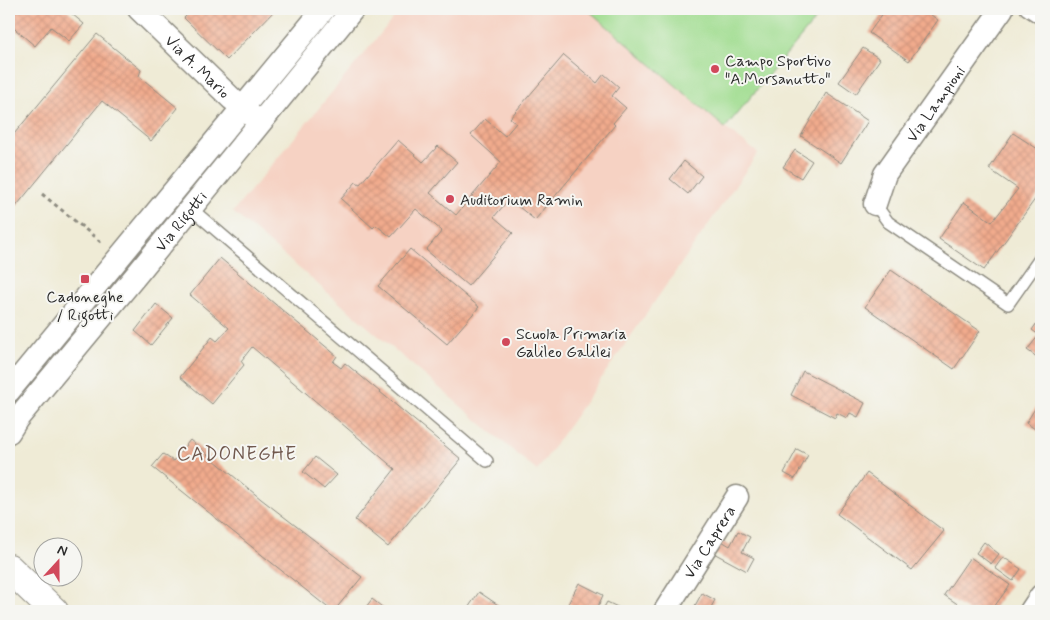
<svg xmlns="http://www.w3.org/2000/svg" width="1050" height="620" viewBox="0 0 1050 620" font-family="Mynerve,sans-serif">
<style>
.built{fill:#f6d2c3}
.grass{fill:#a1dd91;stroke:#66845e}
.building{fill:url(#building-cross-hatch)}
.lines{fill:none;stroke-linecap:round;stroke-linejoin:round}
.service-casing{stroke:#8d8b80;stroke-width:14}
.minor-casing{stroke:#8d8b80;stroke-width:25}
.secondary-casing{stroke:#8d8b80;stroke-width:30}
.path{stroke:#8d8b80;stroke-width:3;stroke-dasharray:4 4;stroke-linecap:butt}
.service{stroke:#fff;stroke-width:11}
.minor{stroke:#fff;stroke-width:22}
.secondary{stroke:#fff;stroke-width:28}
.poi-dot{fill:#d1495b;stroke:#f6f6f2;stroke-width:2}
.labels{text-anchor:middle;stroke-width:4;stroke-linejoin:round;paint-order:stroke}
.poi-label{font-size:16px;fill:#2b2b2b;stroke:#f6f6f2;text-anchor:start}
.street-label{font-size:16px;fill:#2b2b2b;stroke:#f6f6f2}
.quarter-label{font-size:19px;letter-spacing:1px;fill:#70584d;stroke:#f6f6f2}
</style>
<defs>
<pattern id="building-cross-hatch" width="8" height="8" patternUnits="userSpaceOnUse" patternTransform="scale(1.25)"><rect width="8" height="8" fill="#f1ab8d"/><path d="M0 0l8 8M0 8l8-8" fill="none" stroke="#cf937a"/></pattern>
</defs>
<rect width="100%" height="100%" fill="#f6f6f2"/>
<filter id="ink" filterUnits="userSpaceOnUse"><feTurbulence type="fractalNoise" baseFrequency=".02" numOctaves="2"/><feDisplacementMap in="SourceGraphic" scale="10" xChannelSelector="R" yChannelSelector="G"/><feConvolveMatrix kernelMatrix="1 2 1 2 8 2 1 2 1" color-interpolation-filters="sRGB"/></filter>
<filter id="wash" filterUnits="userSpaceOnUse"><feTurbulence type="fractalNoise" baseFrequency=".0096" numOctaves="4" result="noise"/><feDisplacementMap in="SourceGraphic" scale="20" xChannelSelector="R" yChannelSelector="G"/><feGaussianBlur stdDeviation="1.12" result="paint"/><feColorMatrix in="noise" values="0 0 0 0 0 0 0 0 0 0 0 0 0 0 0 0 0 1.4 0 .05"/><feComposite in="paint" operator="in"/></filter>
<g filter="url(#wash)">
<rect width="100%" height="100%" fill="#efebd6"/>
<!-- built -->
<path class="built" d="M401,9H587L725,128L758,153L537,471L233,212Z"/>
<!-- grass -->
<path class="grass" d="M587,9H824L725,128Z"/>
<g id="blocks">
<!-- building -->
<g class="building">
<path d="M9,9H66L84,24L69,41L51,27L35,46L9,24Z"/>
<path d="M193,9H276L227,60L184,18Z"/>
<path d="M886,9H923L938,20L909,61L869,33Z"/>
<path d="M97,34L141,70L139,76L178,108L151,141L102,101L9,215V140Z"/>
<path d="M863,48L880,59L856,94L839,82Z"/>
<path d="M564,55L597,83L604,74L619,87L612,96L626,108L613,123L615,125L535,220L509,199L494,217L513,233L468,286L426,250L442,231L416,209L391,237L376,225L373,228L341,199L356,182L360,184L398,140L423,162L438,146L457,162L430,193L456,215L501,162L471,135L485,119L505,136L516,123L510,118Z"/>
<path d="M1041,91V101L1037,98Z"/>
<path d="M826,93L868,121L841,163L801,136Z"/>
<path d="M1013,133L1041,151V191L984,270L939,239L964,202L992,222L1018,189L989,169Z"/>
<path d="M795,150L812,161L801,178L783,167Z"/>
<path d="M684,161L702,176L688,194L670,179Z"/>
<path d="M410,249L479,307L447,344L378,286Z"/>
<path d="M220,258L337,356L333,362L341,368L345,363L461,459L388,547L355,520L395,469L252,347L241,361L244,365L212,404L180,377L212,337L217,341L229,328L190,295Z"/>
<path d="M891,270L980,331L954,369L865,307Z"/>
<path d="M156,304L173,318L151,345L135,331Z"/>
<path d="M1041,317V360L1027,350L1039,335L1032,330Z"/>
<path d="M803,371L865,403L858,417L850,413L847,418L837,413L835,418L791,395Z"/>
<path d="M1041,399V433L1026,423Z"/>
<path d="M190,440L261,499L362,577L334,611H332L152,467L163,454L173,461Z"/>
<path d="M797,449L808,455L795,479L784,473Z"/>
<path d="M315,457L337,475L324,489L303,472Z"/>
<path d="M867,473L944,531L912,570L837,514Z"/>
<path d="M738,531L750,537L742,552L754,558L747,571L708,550L715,537L730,546Z"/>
<path d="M984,542L999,554L991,564L976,553Z"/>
<path d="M970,557L1010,585L991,611H968L944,595Z"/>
<path d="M1003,557L1021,569L1013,581L995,568Z"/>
<path d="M579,583L603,595L596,611H583L568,604Z"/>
<path d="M479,592L507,611H466Z"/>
<path d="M702,593L715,600L709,611H692Z"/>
<path d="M372,599L386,610L385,611H363Z"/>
<path d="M607,602L626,611H602Z"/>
</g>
</g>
</g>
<g filter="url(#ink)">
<use href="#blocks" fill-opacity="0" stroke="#8d8b80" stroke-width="1"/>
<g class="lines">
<!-- service casing -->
<g class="service-casing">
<g id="service">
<path d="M1026,9L1041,19"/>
<path d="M875,204L888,222L1008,304L1041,257"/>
<path d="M188,206L487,461"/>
</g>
</g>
<!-- minor casing -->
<g class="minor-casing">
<g id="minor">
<path id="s1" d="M139,9L232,99L253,117"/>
<path id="s2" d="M875,204L885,174L1002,9"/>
<path d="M9,391L324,9"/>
<path id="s3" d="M9,432L17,419L138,273L353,9"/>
<path id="s4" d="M665,611L737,497"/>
<path d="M1031,611L1041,596"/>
</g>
</g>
<!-- secondary casing -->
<g class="secondary-casing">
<path id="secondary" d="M9,568L54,611"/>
</g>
<!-- path -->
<path class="path" d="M42,194L102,243"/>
<!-- service -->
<use href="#service" class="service"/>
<!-- minor -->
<use href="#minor" class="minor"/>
<!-- secondary -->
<use href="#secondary" class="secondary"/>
</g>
</g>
<!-- markers -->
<g class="poi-dot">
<circle cx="715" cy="69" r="5"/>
<circle cx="450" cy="199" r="5"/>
<rect x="80" y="274" width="10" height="10" rx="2.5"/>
<circle cx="506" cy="342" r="5"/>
</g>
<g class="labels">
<!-- poi labels -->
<g class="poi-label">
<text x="725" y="66">Campo Sportivo<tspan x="725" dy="18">"A.Morsanutto"</tspan></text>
<text x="460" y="205">Auditorium Ramin</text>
<text x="85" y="302" text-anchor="middle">Cadoneghe<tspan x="85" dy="18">/ Rigotti</tspan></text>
<text x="516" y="339">Scuola Primaria<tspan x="516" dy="18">Galileo Galilei</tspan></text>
</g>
<!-- street labels -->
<g class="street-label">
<text dy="6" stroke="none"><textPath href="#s1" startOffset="82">Via A. Mario</textPath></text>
<text dy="6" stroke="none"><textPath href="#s2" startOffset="118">Via Lampioni</textPath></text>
<text dy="6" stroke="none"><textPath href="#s3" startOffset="272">Via Rigotti</textPath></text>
<text dy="6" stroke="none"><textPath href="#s4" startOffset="82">Via Caprera</textPath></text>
</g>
<!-- quarter labels -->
<g class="quarter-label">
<text x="237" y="460">CADONEGHE</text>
</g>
</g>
<!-- margin -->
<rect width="1050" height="620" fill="none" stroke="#f6f6f2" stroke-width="30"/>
<!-- north arrow -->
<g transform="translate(58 562) rotate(21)"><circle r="24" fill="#f6f6f2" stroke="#a5a5a2"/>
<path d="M0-4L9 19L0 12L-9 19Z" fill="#d1495b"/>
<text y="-8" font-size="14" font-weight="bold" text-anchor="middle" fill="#2b2b2b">N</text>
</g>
</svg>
